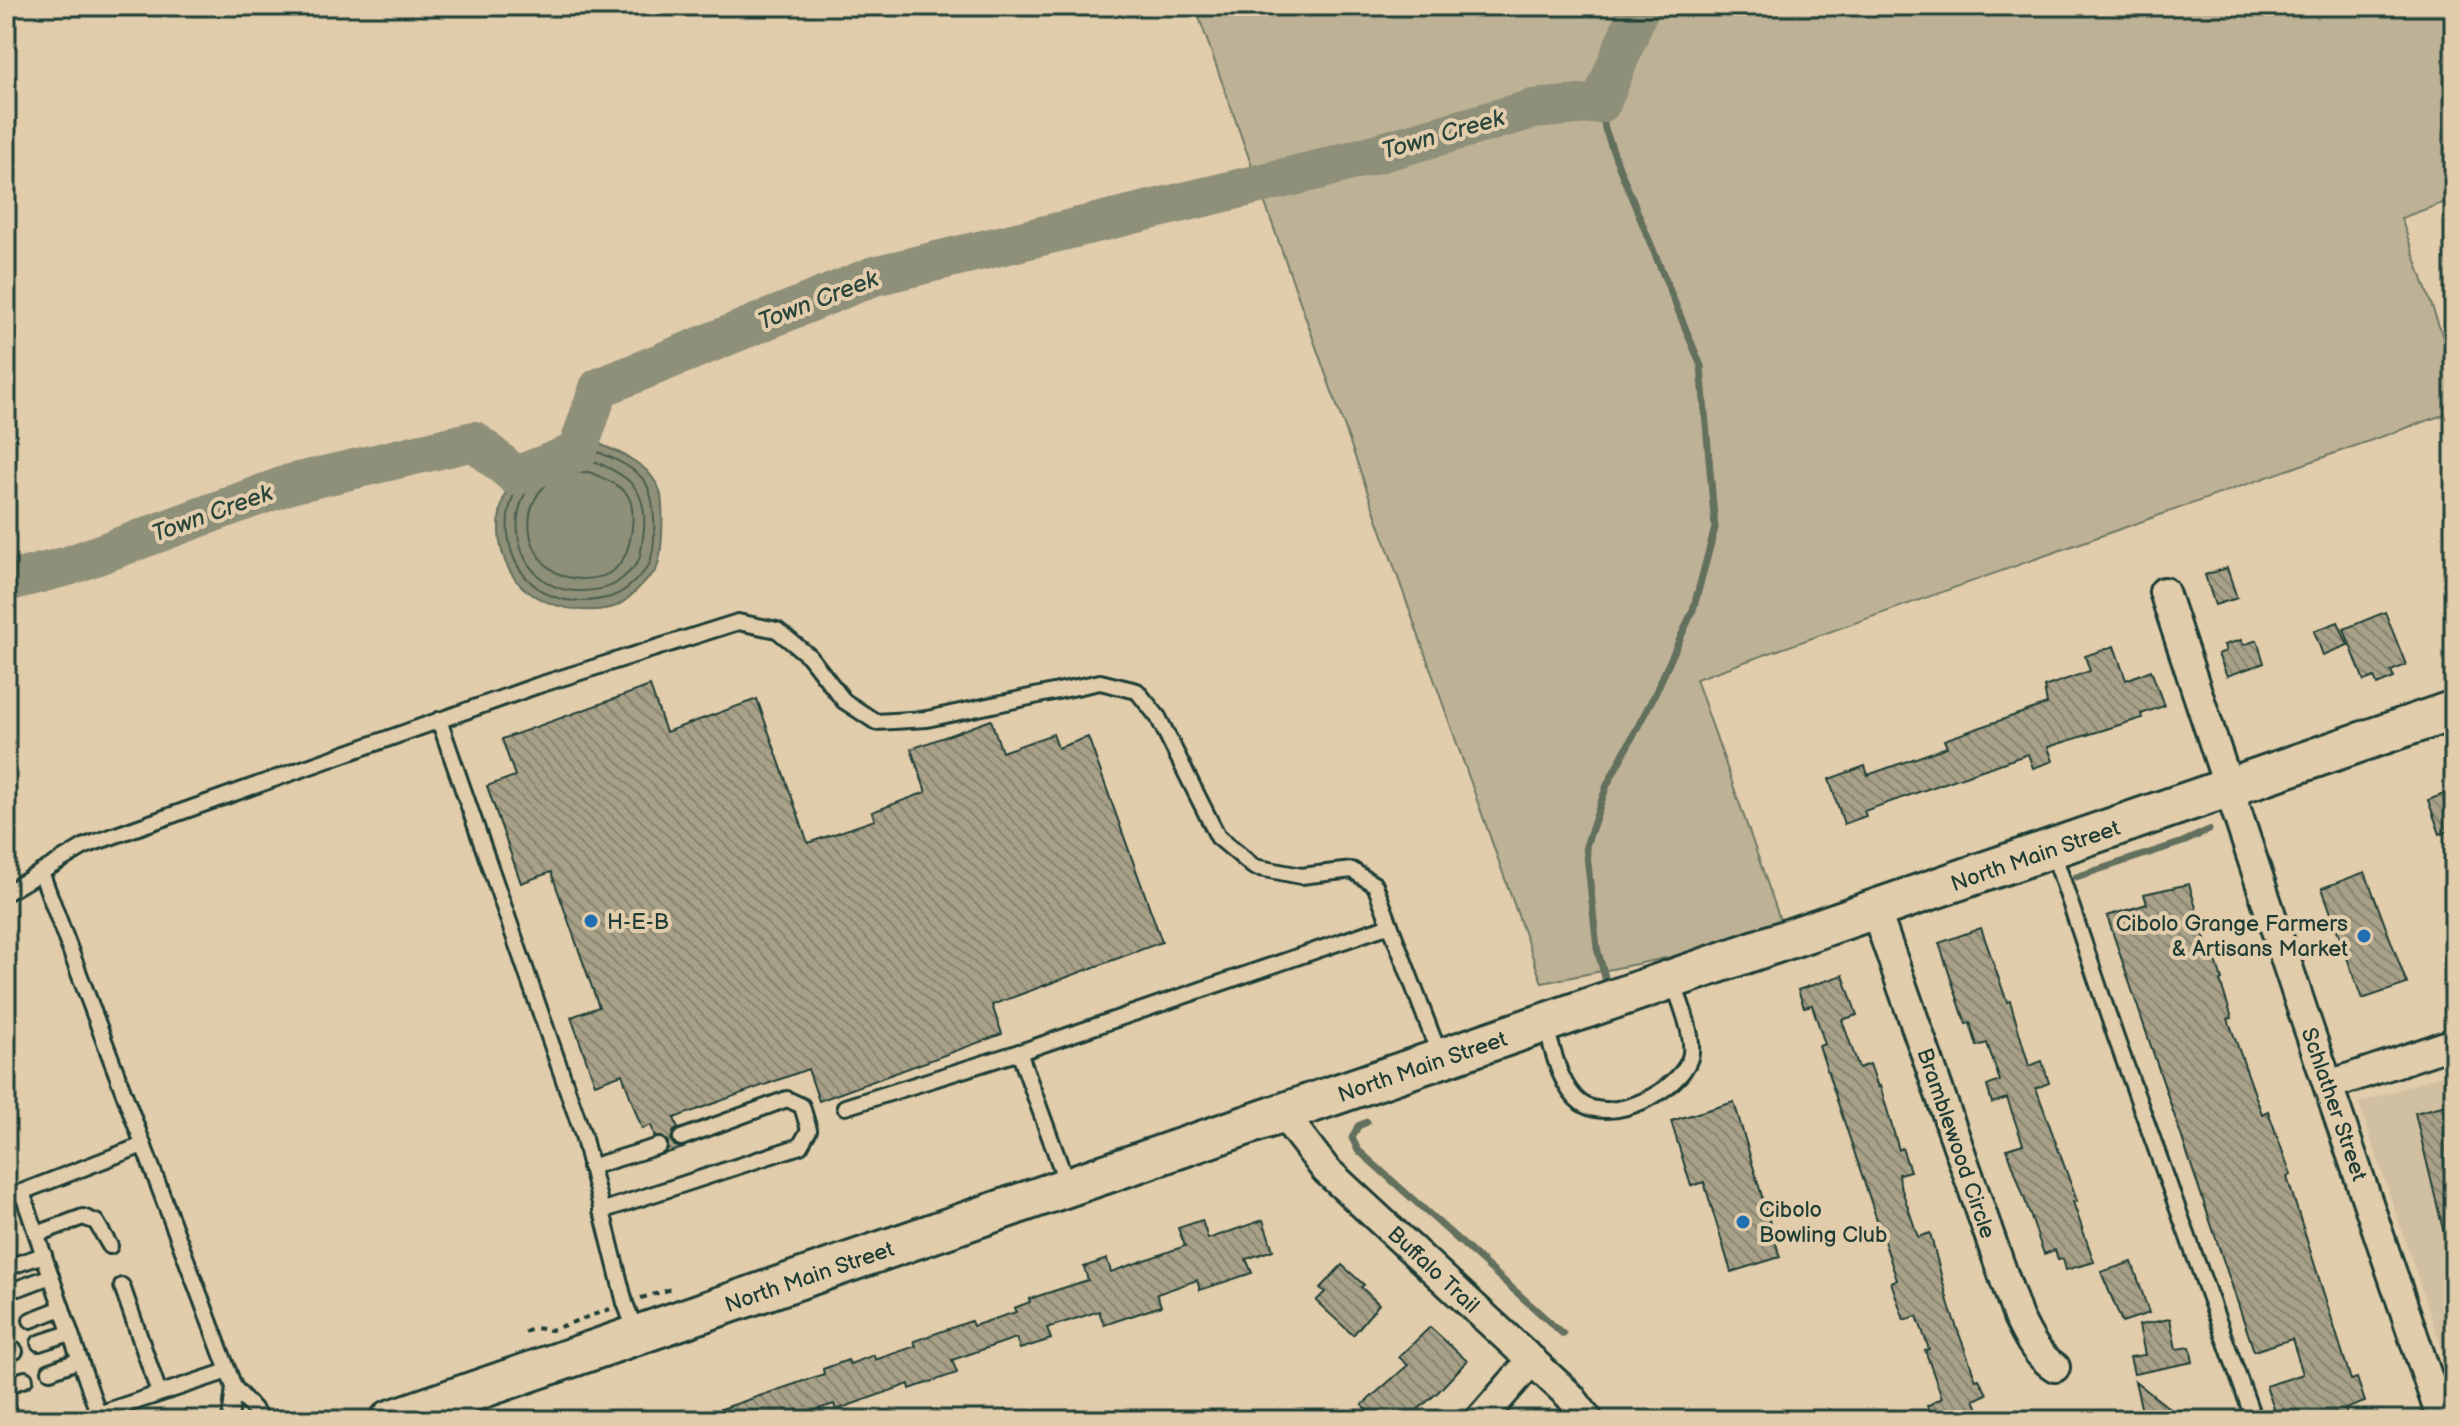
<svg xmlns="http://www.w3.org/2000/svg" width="2460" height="1426" viewBox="0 0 2460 1426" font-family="'Balsamiq Sans',sans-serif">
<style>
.built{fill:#d0bfa0}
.green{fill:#beb296;stroke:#6e7865;stroke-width:2}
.water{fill:#8f9079;stroke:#626f5d;stroke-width:2}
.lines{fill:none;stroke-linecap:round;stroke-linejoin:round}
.shore{stroke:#4c5e50;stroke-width:2}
.stream{stroke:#626f5d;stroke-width:7}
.river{stroke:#8f9079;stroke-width:40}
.building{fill:url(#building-back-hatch);stroke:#1f3d34;stroke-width:2}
.lane-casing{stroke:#1f3d34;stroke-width:20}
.street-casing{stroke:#1f3d34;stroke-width:34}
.secondary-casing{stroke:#1f3d34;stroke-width:44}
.path{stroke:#1f3d34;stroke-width:4;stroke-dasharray:6 6;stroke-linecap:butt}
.lane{stroke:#e1ccab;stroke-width:14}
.street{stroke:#e1ccab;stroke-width:28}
.secondary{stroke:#e1ccab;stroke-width:38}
.poi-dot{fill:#1f6fb2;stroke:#e1ccab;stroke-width:3}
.labels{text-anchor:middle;stroke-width:8;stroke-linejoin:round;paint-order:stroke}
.street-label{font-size:22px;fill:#1f3d34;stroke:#e1ccab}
.poi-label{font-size:22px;fill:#1f3d34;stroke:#e1ccab;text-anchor:start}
.water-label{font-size:24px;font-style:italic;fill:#2a453b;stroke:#e1ccab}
</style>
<defs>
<pattern id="building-back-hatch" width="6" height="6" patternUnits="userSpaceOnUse" patternTransform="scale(2)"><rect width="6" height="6" fill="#a8a188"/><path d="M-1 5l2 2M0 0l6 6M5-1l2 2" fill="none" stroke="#888470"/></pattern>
</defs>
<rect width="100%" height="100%" fill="#e1ccab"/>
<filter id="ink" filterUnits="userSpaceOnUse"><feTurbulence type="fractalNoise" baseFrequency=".0125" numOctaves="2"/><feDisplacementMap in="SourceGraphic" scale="16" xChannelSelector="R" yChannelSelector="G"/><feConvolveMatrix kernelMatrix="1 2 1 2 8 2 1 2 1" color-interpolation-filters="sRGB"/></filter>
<g filter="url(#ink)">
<!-- built -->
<path class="built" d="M2454,1071V1385L2359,1103Z"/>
<!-- green -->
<path class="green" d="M1195,6H2454V199L2401,218L2454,369V411L1696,679L1785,934L1542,983Z"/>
<!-- water -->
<path class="water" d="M594,442C612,449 632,457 647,471C651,475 658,485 660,491C664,506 663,556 656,570C654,573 650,576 647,579C638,589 624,605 610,608C579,615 535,605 515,579C482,534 502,459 557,444C568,441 583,442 594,442Z"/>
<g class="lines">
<!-- shore -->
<g class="shore">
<path d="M593,450C610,457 628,464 641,477C657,492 657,544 649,565C646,571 637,578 633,583C617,598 603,600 583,601C499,604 478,486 557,453C567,449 582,450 593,450Z"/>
<path d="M591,460C631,476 650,491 643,537C641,547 642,558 635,566C617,586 608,590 582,591C509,594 493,488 560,463C569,459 582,460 591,460Z"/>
<path d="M589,472C601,477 617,483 626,493C639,508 631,555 617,567C607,577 598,578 584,579C523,581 508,493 565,474C572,472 581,472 589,472Z"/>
</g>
<!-- stream -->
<g class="stream">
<path d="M1601,103L1605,129L1619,167L1701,366L1715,528L1693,610L1655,694L1607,785L1586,846L1597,948L1606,981"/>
<path d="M2076,877L2183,842L2209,830"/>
<path d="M1367,1122L1358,1126L1352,1138L1358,1150L1563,1334"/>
</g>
<!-- river -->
<path class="river" d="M6,582L68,566L290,484L474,441L516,476L577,452L599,388L874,276L1322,169L1533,109L1601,103L1640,6"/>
</g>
<!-- building -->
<g class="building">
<path d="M2227,568L2237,598L2215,605L2205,575Z"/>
<path d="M2385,612L2406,665L2391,671L2394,678L2377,685L2374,677L2364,681L2344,629Z"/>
<path d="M2338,622L2348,645L2323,655L2314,631Z"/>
<path d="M2241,640L2243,645L2257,640L2264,663L2227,676L2218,654L2226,651L2224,645Z"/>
<path d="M2114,646L2126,680L2151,670L2164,706L2141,714L2142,718L2048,747L2053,761L2033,768L2028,754L1864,811L1866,816L1844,824L1829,779L1865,766L1868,775L1947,747L1944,740L2047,704L2044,687L2090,671L2085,656Z"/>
<path d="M650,686L666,732L757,699L808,843L875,820L872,812L926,792L911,749L991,720L1002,752L1053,734L1058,748L1088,737L1162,942L992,1005L1002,1034L819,1101L808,1069L674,1118L678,1128L673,1132L671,1141L675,1146L683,1148L664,1154L668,1149V1142L662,1137H655L651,1125L642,1129L622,1074L595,1084L571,1017L599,1007L551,872L521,883L487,786L515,776L502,739Z"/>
<path d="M2454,790V829L2440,834L2428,800Z"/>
<path d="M2365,872L2407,984L2362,999L2322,888Z"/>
<path d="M2189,884L2210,956L2214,955L2222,980L2220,981L2232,1018L2228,1019L2262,1114L2268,1111L2291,1175L2287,1177L2351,1380L2357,1378L2365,1402L2345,1409L2347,1415L2330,1420H2278L2266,1386L2303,1374L2292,1339L2254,1351L2107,916L2147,904L2144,894Z"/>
<path d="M1981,928L2007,1002L2010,1001L2029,1066L2042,1061L2049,1083L2036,1088L2077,1201L2073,1202L2094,1262L2066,1270L2063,1259L2058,1260L2055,1250L2044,1254L2007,1149L2023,1144L2007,1098L1992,1103L1987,1086L2000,1081L1987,1043L1977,1046L1970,1023L1966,1024L1939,943Z"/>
<path d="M1843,975L1857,1015L1842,1020L1859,1068L1870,1064L1878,1087L1880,1086L1899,1150L1902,1148L1910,1171L1899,1174L1900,1184L1918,1237L1930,1233L1950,1309L1976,1380L1979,1379L1987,1394L1974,1400L1983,1420H1934L1927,1406L1942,1398L1925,1350L1929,1349L1917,1316L1904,1320L1891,1282L1897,1280L1819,1046L1825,1044L1812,1005L1804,1007L1798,990Z"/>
<path d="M1734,1102L1780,1257L1731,1272L1704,1182L1691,1186L1671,1121Z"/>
<path d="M2454,1103V1245L2447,1246L2415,1113Z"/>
<path d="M1202,1220L1208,1239L1263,1220L1273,1250L1246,1259L1252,1273L1200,1290L1197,1280L1157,1294L1161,1306L1104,1325L1099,1311L1047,1328L1051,1339L1020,1349L1016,1338L981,1350L952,1360L957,1373L910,1389L909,1384L836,1410L834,1404L784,1420H699L698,1417L824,1374L823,1369L848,1360L850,1364L874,1355L875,1360L916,1346L914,1341L971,1321L973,1326L1016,1312L1014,1308L1030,1302L1029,1299L1088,1280L1084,1267L1107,1259L1111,1272L1185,1246L1178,1228Z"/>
<path d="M2132,1262L2149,1313L2122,1322L2101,1272Z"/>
<path d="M1342,1265L1364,1285L1361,1287L1379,1304L1353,1335L1316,1301L1325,1292L1320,1288Z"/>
<path d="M2170,1319L2176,1349L2190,1347L2193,1362L2134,1374L2130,1357L2145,1355L2139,1325Z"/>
<path d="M1430,1327L1467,1361L1438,1392L1406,1420H1376L1362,1405L1408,1365L1399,1357Z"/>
<path d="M2135,1381L2184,1420H2144Z"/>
</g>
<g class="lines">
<!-- lane casing -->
<g class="lane-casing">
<g id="lane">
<path d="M439,720L583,1135L625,1303L637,1335"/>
<path d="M2052,849L2116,1038L2254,1420"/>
<path d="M41,872L234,1387"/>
<path d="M6,893L85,846L536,686L738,622L777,630L809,656L844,701L876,722L927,719L1100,682L1137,691L1158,717L1218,837L1254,867L1301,876L1352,870L1375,885L1441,1059"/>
<path d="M1545,1024C1553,1049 1559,1086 1581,1103C1612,1125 1679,1091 1690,1058C1696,1039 1679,998 1672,980"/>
<path d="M1019,1052L1067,1184"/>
<path d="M845,1107L1026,1050L1390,925"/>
<path d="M590,1167L659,1146"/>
<path d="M22,1192L98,1413"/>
<path d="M6,1198L143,1145"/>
<path d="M601,1211L800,1146L809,1130L802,1106L787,1099L681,1138"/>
<path d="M37,1234L83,1217L96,1222L110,1246"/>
<path d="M11,1266L44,1255"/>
<path d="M122,1286L159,1393"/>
<path d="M19,1288L51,1276"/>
<path d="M31,1320L62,1308"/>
<path d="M6,1328L7,1327"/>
<path d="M39,1343L70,1333"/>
<path d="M6,1354L15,1351"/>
<path d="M50,1371L80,1360"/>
<path d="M6,1386L25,1379"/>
<path d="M6,1415L19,1420"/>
<path d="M80,1420L228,1371"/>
<path d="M230,1420L234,1387L263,1420"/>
</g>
</g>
<!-- street casing -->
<g class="street-casing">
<g id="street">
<path d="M2164,592L2304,1015L2442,1420"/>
<path d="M1875,909L2018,1317C2028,1337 2036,1355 2055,1367"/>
<path d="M2329,1085L2454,1043"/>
<path d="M1286,1113L1293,1127L1326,1170L1570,1396L1588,1420"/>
<path d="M1480,1420L1532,1360"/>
</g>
</g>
<!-- secondary casing -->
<g class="secondary-casing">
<path id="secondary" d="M390,1420L2454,710"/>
</g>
<!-- path -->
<g class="path">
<path d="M641,1298L675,1288"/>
<path d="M525,1332L535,1328L551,1330L610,1309"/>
</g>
<!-- lane -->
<use href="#lane" class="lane"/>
<!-- street -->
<use href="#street" class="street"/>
<!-- secondary -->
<use href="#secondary" class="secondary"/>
</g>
</g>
<!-- markers -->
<g class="poi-dot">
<circle cx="591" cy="921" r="8"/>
<circle cx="2364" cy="936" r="8"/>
<circle cx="1743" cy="1222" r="8"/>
</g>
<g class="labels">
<!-- street labels -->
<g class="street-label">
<text transform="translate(2035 855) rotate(-19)" y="8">North Main Street</text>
<text transform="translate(1422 1066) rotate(-19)" y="8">North Main Street</text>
<text transform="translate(2335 1104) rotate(71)" y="8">Schlather Street</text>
<text transform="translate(1957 1143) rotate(71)" y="8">Bramblewood Circle</text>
<text transform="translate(1434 1269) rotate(43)" y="8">Buffalo Trail</text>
<text transform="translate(809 1276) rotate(-19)" y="8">North Main Street</text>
</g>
<!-- poi labels -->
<g class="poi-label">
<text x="607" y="929">H-E-B</text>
<text x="2348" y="931" text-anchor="end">Cibolo Grange Farmers<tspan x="2348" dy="25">&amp; Artisans Market</tspan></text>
<text x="1759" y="1217">Cibolo<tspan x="1759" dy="25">Bowling Club</tspan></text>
</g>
<!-- water labels -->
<g class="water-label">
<text transform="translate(1443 134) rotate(-16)" y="8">Town Creek</text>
<text transform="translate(818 300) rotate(-21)" y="8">Town Creek</text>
<text transform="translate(212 513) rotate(-20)" y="8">Town Creek</text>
</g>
</g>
<!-- margin -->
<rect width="2460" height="1426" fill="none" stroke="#e1ccab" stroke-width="32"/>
<rect x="16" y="16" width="2428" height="1394" fill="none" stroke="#1f3d34" stroke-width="3" filter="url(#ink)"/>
</svg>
